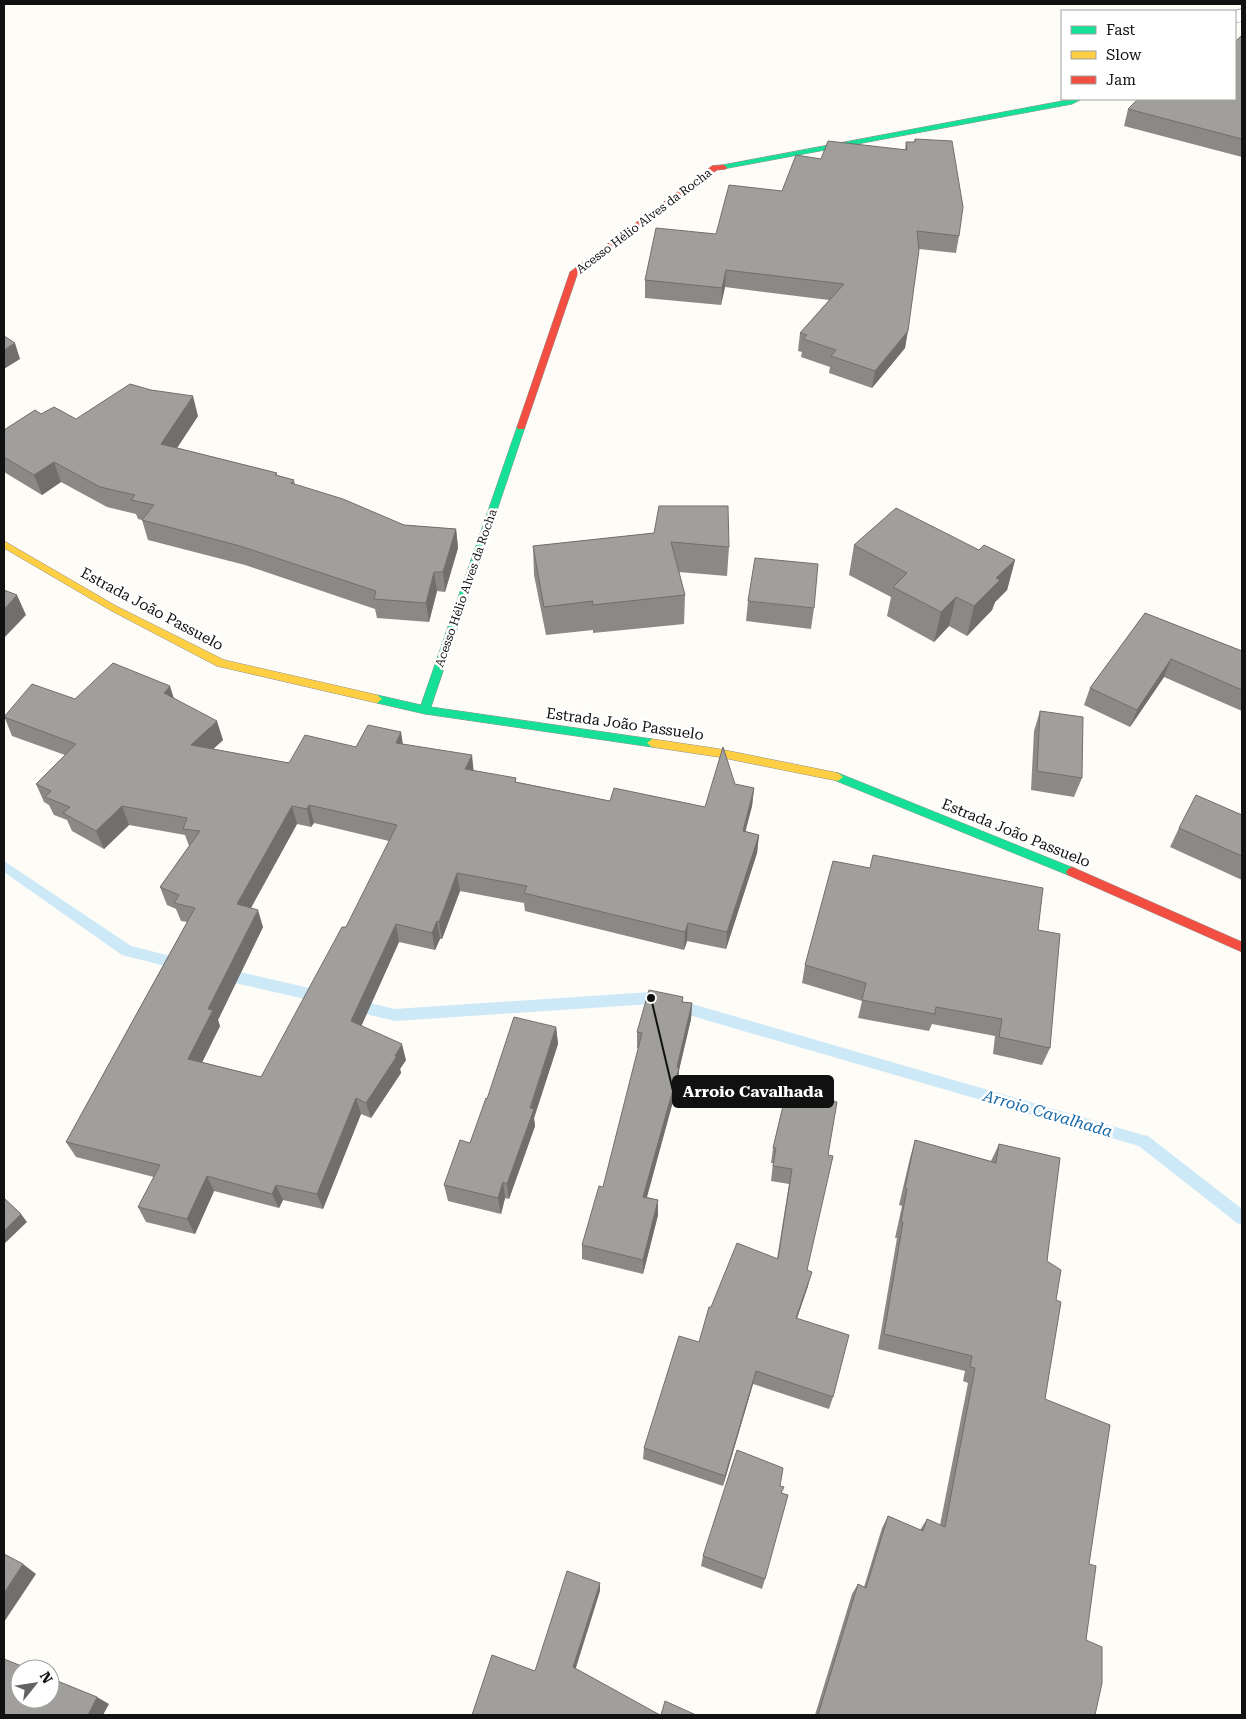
<svg xmlns="http://www.w3.org/2000/svg" width="1246" height="1719" viewBox="0 0 1246 1719" font-family="'Roboto Serif',serif">
<style>
.lines{fill:none;stroke-linecap:round;stroke-linejoin:round}
.stream{fill:#cde8f7;fill-rule:evenodd}
.street-casing{stroke:#979795;stroke-width:1}
.fast-casing{stroke:#8e8d8b;stroke-width:1}
.slow-casing{stroke:#8e8d8b;stroke-width:1}
.jam-casing{stroke:#8e8d8b;stroke-width:1}
.street{fill:#fffffe;fill-rule:evenodd}
.fast{fill:#16e098;fill-rule:evenodd}
.slow{fill:#ffcf43;fill-rule:evenodd}
.jam{fill:#f24e42;fill-rule:evenodd}
.wall{fill:#8a8986;fill-rule:evenodd}
.shaded-wall{fill:#716f6d}
.building{fill:#a19f9c;stroke:#716f6d;fill-rule:evenodd}
.labels{text-anchor:middle;stroke-width:5;stroke-linejoin:round;paint-order:stroke}
.far-street-label{font-size:12px;fill:#111;stroke:#fff}
.street-label{font-size:15px;fill:#111;stroke:#fff}
.water-label{font-size:16px;font-style:italic;fill:#1768a6;stroke:#fff}
.leader{fill:none;stroke:#111;stroke-width:2}
.callout-dot{fill:#111;stroke:#fff;stroke-width:2}
.callout{fill:#111;stroke:#111;stroke-width:2}
.callout-label{font-size:16px;text-anchor:middle;font-weight:bold;fill:#fff}
</style>
<rect width="100%" height="100%" fill="#fdfcf7"/>
<g class="lines">
<!-- stream -->
<g class="stream">
<path d="M4,861L131,946L186,960L188,964L186,968L181,970L122,955L4,872Z"/>
<path d="M222,968L322,991L327,993L329,997L327,1001L322,1003L222,980L217,978L215,974L217,970Z"/>
<path d="M651,992L1143,1135L1148,1136L1242,1209V1225L1237,1223L1139,1146L651,1004L395,1021L353,1011L348,1009L346,1005L348,1001L353,999L395,1009Z"/>
</g>
<!-- street casing -->
<g class="street-casing">
<path id="street" d="M1242,9V21L1235,23V11Z"/>
</g>
<!-- fast casing -->
<g class="fast-casing">
<g id="fast">
<path d="M1073,99H1082L1072,104L723,169L719,167L723,165Z"/>
<path d="M521,424L525,427L431,707L652,739L657,743L656,746L652,747L425,714L377,703L372,699L377,695L421,705L517,427Z"/>
<path d="M838,773L1076,869L1078,872L1076,875H1068L834,780L833,777L834,774Z"/>
</g>
</g>
<!-- slow casing -->
<g class="slow-casing">
<g id="slow">
<path d="M4,541L116,606L224,660L377,695L382,699L377,703L217,666L110,610L4,548Z"/>
<path d="M652,739L719,749L838,773L843,777L838,781L719,757L652,747L647,743Z"/>
</g>
</g>
<!-- jam casing -->
<g class="jam-casing">
<g id="jam">
<path d="M723,165L727,167L726,169L717,170L577,275L525,427L524,429H518L517,427L570,272L712,166Z"/>
<path d="M1072,867L1242,942V952L1068,875L1066,872L1068,869Z"/>
</g>
</g>
<!-- street -->
<use href="#street" class="street"/>
<!-- fast -->
<use href="#fast" class="fast"/>
<!-- slow -->
<use href="#slow" class="slow"/>
<!-- jam -->
<use href="#jam" class="jam"/>
</g>
<!-- wall -->
<g class="wall">
<path d="M1242,35V157L1124,126L1128,109L1235,99Z"/>
<path d="M915,139L959,236L956,253L919,249L905,348L872,388L829,373L830,367L801,357L802,352L798,351L800,333L829,300L725,287L721,305L645,298V280L782,191L821,159L905,150L906,142H914Z"/>
<path d="M41,414L76,419L198,416L177,448L277,473V475L294,480L295,485L404,525L456,529L458,548L445,592L437,591L429,622L377,618L375,609L245,565L148,540L142,520L138,519L136,514L107,507L61,482L42,495L4,472V430Z"/>
<path d="M654,533L729,547L727,576L679,572L685,595L684,624L593,633V630L546,635L534,575L533,546Z"/>
<path d="M854,545L979,550L1015,560L1007,590L995,602L992,610L967,636L949,626L934,642L887,616L891,597L849,575Z"/>
<path d="M748,601L814,608L811,629L746,621Z"/>
<path d="M1145,613L1242,651V650V711L1164,677L1130,727L1084,705L1090,688Z"/>
<path d="M174,698L223,740L213,749L289,763L356,747L403,744L474,771L517,782L610,801L705,807L735,784L754,788L752,806L745,831L759,835L757,853L726,949L687,941L684,950L525,911L524,903L460,891L442,939H440L435,950L399,942L361,1026L406,1060L400,1069L401,1073L371,1118L361,1114L323,1209L283,1200L279,1208L214,1191L195,1234L146,1222L138,1207L154,1177L76,1157L66,1142L187,922L181,921L176,909L167,905L160,887L189,846L185,835L129,825L104,849L72,831L67,820L54,815L49,805L44,802L36,784L65,755L12,736L4,716L75,699ZM314,823L389,841L346,927L261,1077L202,1062L220,1026L218,1020L263,927L251,908L297,824L311,827Z"/>
<path d="M1040,711L1082,778L1074,797L1031,790L1034,731Z"/>
<path d="M1242,815V880L1170,847L1179,828Z"/>
<path d="M1038,930L1050,1048L1042,1065L993,1054L995,1036L932,1024L929,1031L858,1018L862,1001L802,983L805,965Z"/>
<path d="M683,997V1002L692,1003L691,1019L679,1070L678,1083L647,1197L658,1200V1215L643,1274L582,1259V1245L603,1187L639,1048H637V1032Z"/>
<path d="M556,1027L558,1044L534,1118L535,1126L509,1199L505,1198L501,1214L448,1201L444,1185L470,1143L487,1099Z"/>
<path d="M787,1089L808,1286L797,1318L833,1397L829,1409L753,1384L723,1486L643,1459L644,1448L699,1342L711,1307L777,1259L789,1184L771,1181L773,1163H771L773,1148Z"/>
<path d="M915,1140L991,1161L999,1144L1047,1261L1056,1300L1045,1399L1089,1564L1086,1640L1095,1715H815L852,1594L858,1584L864,1587L882,1528L888,1516L920,1530L927,1519L940,1525L968,1383L963,1381L965,1371L878,1349L897,1238H895L902,1206L899,1205L910,1158Z"/>
<path d="M780,1486L782,1493L765,1579L762,1589L701,1566L703,1556Z"/>
</g>
<!-- shaded-wall -->
<g class="shaded-wall">
<path d="M726,270L725,287L721,305L722,288Z"/>
<path d="M908,331L905,348L872,388L875,371Z"/>
<path d="M15,343L20,359L4,369V350Z"/>
<path d="M193,396L198,416L167,463L161,444Z"/>
<path d="M54,462L61,482L42,495L34,475Z"/>
<path d="M456,529L458,548L445,592L443,572Z"/>
<path d="M1015,560L1007,590L995,602L992,610L967,636L974,606L996,578Z"/>
<path d="M434,572L437,591L429,622L426,603Z"/>
<path d="M17,595L26,615L4,638V609Z"/>
<path d="M956,597L949,626L934,642L941,612Z"/>
<path d="M1171,659L1164,677L1130,727L1137,710Z"/>
<path d="M170,686L176,705L164,693Z"/>
<path d="M217,721L223,740L197,764L191,745Z"/>
<path d="M401,732L404,751L396,743Z"/>
<path d="M472,755L474,774L465,769Z"/>
<path d="M754,788L752,806L741,849L743,831Z"/>
<path d="M309,805L314,823L311,827L307,809Z"/>
<path d="M122,806L129,825L104,849L96,831Z"/>
<path d="M292,806L297,824L243,922L237,904Z"/>
<path d="M759,835L757,853L726,949L727,932Z"/>
<path d="M457,873L460,891L442,939L439,922Z"/>
<path d="M258,910L263,927L218,1020L220,1026L196,1075L188,1059L208,1009Z"/>
<path d="M437,921L440,939L435,950L432,933Z"/>
<path d="M688,923L687,941L684,950L685,932Z"/>
<path d="M396,924L399,942L356,1038L351,1021Z"/>
<path d="M692,1003L691,1019L679,1070L678,1083L643,1211V1197L677,1067Z"/>
<path d="M556,1027L558,1044L534,1118L535,1126L509,1199L507,1184Z"/>
<path d="M402,1044L406,1060L400,1069L401,1073L371,1118L366,1103Z"/>
<path d="M356,1098L361,1114L323,1209L317,1194Z"/>
<path d="M207,1176L214,1191L195,1234L187,1219Z"/>
<path d="M503,1182L505,1198L501,1214L498,1198Z"/>
<path d="M276,1185L283,1200L279,1208L272,1194Z"/>
<path d="M658,1200V1215L643,1274V1260Z"/>
<path d="M21,1214L27,1222L4,1244V1231Z"/>
<path d="M812,1272L808,1286L793,1330L796,1318Z"/>
<path d="M756,1371L753,1384L723,1486L725,1476Z"/>
<path d="M23,1564L36,1574L4,1622V1593Z"/>
<path d="M600,1583V1591L574,1674L573,1667Z"/>
<path d="M97,1697L109,1704L103,1715H88Z"/>
</g>
<!-- building -->
<g class="building">
<path d="M1242,35V139L1128,109L1138,99H1235V42Z"/>
<path d="M915,139L952,141L963,207L959,236L917,231L919,250L908,331L875,371L831,356L836,350L803,339L807,335L800,333L844,284L726,270L722,288L645,280L656,228L716,234L729,185L782,191L796,155L821,159L828,141L907,150L906,142H915Z"/>
<path d="M4,336L15,343L4,350Z"/>
<path d="M130,384L151,390L193,396L161,444L277,473L275,475L294,480L291,483L343,499L404,525L456,529L443,572H434L426,603L374,599L376,591L240,546L142,520L154,505L131,500L135,495L100,487L54,462L34,475L4,457V430L35,410L41,414L54,407L76,419Z"/>
<path d="M659,506H728L729,547L671,542L685,595L592,605L593,601L544,607L533,546L654,533Z"/>
<path d="M896,508L979,550L984,545L1015,560L996,578L1000,580L974,606L956,597L941,612L893,587L907,573L854,545Z"/>
<path d="M755,558L818,564L814,608L748,601Z"/>
<path d="M4,590L17,595L4,609Z"/>
<path d="M1145,613L1242,651V650V690L1171,659L1137,710L1090,688Z"/>
<path d="M113,663L170,686L164,693L217,721L191,745L289,763L305,735L356,747L368,725L401,732L396,743L472,755L465,769L516,778L515,782L610,801L614,788L705,807L723,747L735,784L754,788L743,831L759,835L727,932L688,923L685,932L524,893L527,886L457,873L439,922L437,921L432,933L396,924L351,1021L402,1044L395,1056H397L366,1103L356,1098L317,1194L276,1185L272,1194L207,1176L187,1219L138,1207L160,1165L66,1142L195,908L174,903L179,895L160,887L200,831L183,829L187,818L122,806L96,831L63,813L70,807L45,797L51,791L36,784L76,744L4,717L32,684L75,699ZM309,805L397,825L346,927H342L261,1077L188,1059L213,1010L208,1009L258,910L237,904L292,806L307,809Z"/>
<path d="M1040,711L1083,717L1082,778L1037,771Z"/>
<path d="M1196,795L1242,815V856L1179,828Z"/>
<path d="M873,855L1043,888L1038,930L1060,934L1050,1048L999,1037L1002,1019L936,1007L935,1014L862,1000L866,983L805,965L833,861L870,868Z"/>
<path d="M649,990L683,997L682,1002L692,1003L677,1067L679,1068L643,1197L658,1200L643,1260L582,1245L599,1186L603,1187L642,1033L637,1032Z"/>
<path d="M514,1017L556,1027L530,1108L534,1109L507,1184L503,1182L498,1198L444,1185L460,1140L470,1143L486,1098L487,1099Z"/>
<path d="M787,1089L837,1102L828,1155L833,1156L807,1270L812,1272L796,1318L849,1335L833,1397L756,1371L725,1476L644,1448L679,1336L699,1342L709,1307H711L737,1243L778,1259L792,1169L773,1166L776,1148H773Z"/>
<path d="M915,1140L996,1163L999,1144L1060,1158L1047,1261L1061,1270L1056,1300L1061,1302L1045,1399L1110,1425L1089,1564L1096,1566L1086,1640L1102,1647V1683L1095,1715H818L858,1584L866,1588L888,1516L923,1531L927,1519L945,1527L975,1368L970,1367L972,1356L884,1334L903,1222L901,1221L907,1189L905,1188Z"/>
<path d="M4,1198L21,1214L4,1231Z"/>
<path d="M737,1450L783,1468L780,1486L784,1487L781,1493L788,1495L765,1579L703,1556Z"/>
<path d="M4,1554L23,1564L4,1593Z"/>
<path d="M567,1571L600,1583L573,1667L660,1715H472L492,1655L535,1671Z"/>
<path d="M4,1659L29,1669H20V1699H50V1678L97,1697L88,1715H4Z"/>
<path d="M665,1701L696,1715H661Z"/>
</g>
<g class="labels">
<!-- far-street labels -->
<g class="far-street-label">
<text transform="translate(644 221) rotate(-37)" y="4">Acesso Hélio Alves da Rocha</text>
<text transform="translate(466 588) rotate(-71)" y="4">Acesso Hélio Alves da Rocha</text>
</g>
<!-- street labels -->
<g class="street-label">
<text transform="translate(152 609) rotate(28)" y="5">Estrada João Passuelo</text>
<text transform="translate(625 724) rotate(8)" y="5">Estrada João Passuelo</text>
<text transform="translate(1016 833) rotate(22)" y="5">Estrada João Passuelo</text>
</g>
<!-- water labels -->
<g class="water-label">
<text transform="translate(1048 1113) rotate(16)" y="6">Arroio Cavalhada</text>
</g>
</g>
<!-- callouts -->
<path class="leader" d="M651 998L673 1091"/>
<circle class="callout-dot" cx="651" cy="998" r="5"/>
<rect class="callout" x="673" y="1076" width="160" height="31" rx="5"/>
<g class="callout-label">
<text x="753" y="1097">Arroio Cavalhada</text>
</g>
<!-- border -->
<rect width="1246" height="1719" fill="none" stroke="#111111" stroke-width="10"/>
<!-- legend -->
<rect x="1061" y="10" width="175" height="90" fill="#ffffff" stroke="#a0a0a0"/>
<rect x="1071" y="26" width="25" height="8" fill="#16e098" stroke="#a0a0a0"/>
<text x="1106" y="35" font-size="15" fill="#111111">Fast</text>
<rect x="1071" y="51" width="25" height="8" fill="#ffcf43" stroke="#a0a0a0"/>
<text x="1106" y="60" font-size="15" fill="#111111">Slow</text>
<rect x="1071" y="76" width="25" height="8" fill="#f24e42" stroke="#a0a0a0"/>
<text x="1106" y="85" font-size="15" fill="#111111">Jam</text>
<!-- north arrow -->
<g transform="translate(35 1684) rotate(60)"><circle r="24" fill="#ffffff" stroke="#a0a0a0"/>
<path d="M0-4L9 19L0 12L-9 19Z" fill="#646362"/>
<text y="-8" font-size="14" font-weight="bold" text-anchor="middle" fill="#111111">N</text>
</g>
</svg>
